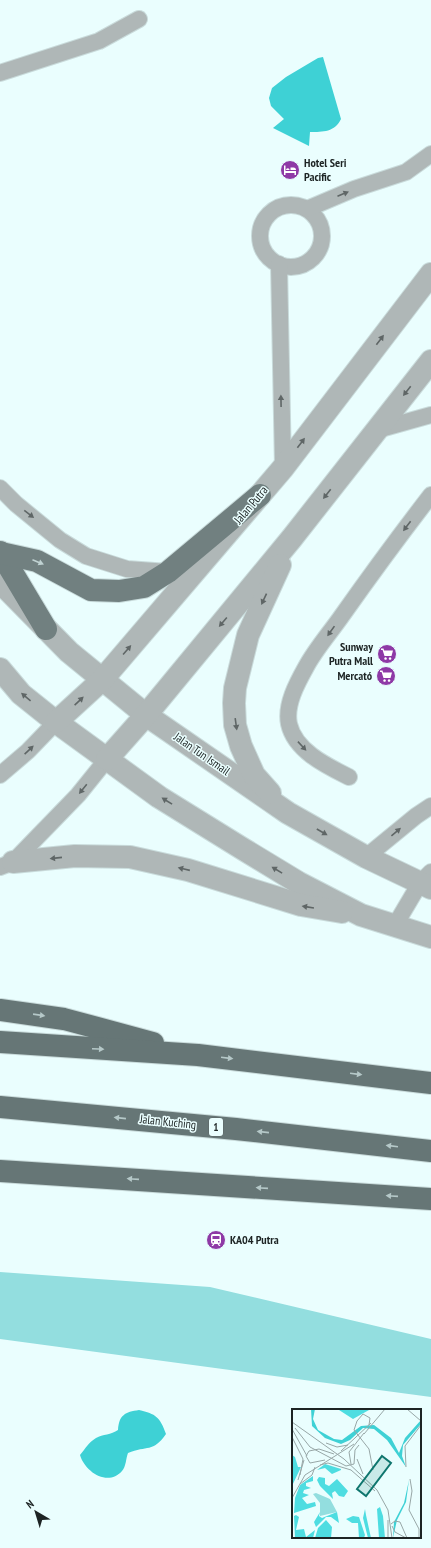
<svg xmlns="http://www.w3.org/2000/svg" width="431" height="1548" viewBox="0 0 431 1548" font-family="'PT Sans Narrow',sans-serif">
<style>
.green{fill:#93dedf}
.water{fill:#3ed1d5}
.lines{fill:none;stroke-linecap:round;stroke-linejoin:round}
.service-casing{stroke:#c9dbdb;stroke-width:18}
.tertiary-casing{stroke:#c9dbdb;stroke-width:24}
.primary-casing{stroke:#c9dbdb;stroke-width:24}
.trunk-casing{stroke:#c9dbdb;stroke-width:24}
.service{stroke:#afb7b7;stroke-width:16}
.tertiary{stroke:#afb7b7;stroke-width:22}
.primary{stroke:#718080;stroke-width:22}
.trunk{stroke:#667676;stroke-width:22}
.oneway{fill:#5f6666}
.oneway2{fill:#c0d2d2}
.oneway3{fill:#b5c8c8}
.labels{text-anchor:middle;stroke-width:3;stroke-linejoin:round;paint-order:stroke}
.shield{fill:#eafefe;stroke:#5a6565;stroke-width:1}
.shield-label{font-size:11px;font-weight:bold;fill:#1d2424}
.poi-label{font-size:12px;font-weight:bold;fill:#1d2424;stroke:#eafefe;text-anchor:start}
.street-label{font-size:12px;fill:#1d2424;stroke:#eafefe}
.inset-road{fill:none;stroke:#98a7a7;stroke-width:1}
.view{fill:#0f766e;fill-opacity:0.15;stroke:#0f766e;stroke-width:2}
.inset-edge{fill:none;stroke:#1d2424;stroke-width:2}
</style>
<rect width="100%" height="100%" fill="#eafefe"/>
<!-- green -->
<path class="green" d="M0,1272L210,1287L431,1339V1397L0,1339Z"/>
<!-- water -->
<g class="water">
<path d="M323,57L341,119C335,132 323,132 310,132L309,146L273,128L284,119L271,106L269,98L272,88L286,77L318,58Z"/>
<path d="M139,1410C156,1414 160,1417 166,1434C153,1453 147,1445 128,1453C126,1458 126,1467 122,1471C108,1487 85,1472 80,1455C85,1449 89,1442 96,1438C103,1434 111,1435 118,1430C119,1415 125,1412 139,1410Z"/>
</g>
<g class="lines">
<!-- service casing -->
<g class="service-casing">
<g id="service">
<path d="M0,73L99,41L139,19"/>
<circle cx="291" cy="236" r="31"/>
<path d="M307,209L354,189L406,172L431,154"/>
<path d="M279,264L283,468"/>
<path d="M377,430L431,415"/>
<path d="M0,488L16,504L60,540L86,556L127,569L168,572"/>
<path d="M0,775L28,751L56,722"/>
<path d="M349,777C327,766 295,751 289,724C285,705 297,683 306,667C315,650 329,634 341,617C370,576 400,535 431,495"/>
<path d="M366,857L416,816L431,806"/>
<path d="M0,867L13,862L78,795L107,759"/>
<path d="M394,927L420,883L431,872"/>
</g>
</g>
<!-- tertiary casing -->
<g class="tertiary-casing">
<g id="tertiary">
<path d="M0,582L69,652L146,715L288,813L366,857L431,888"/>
<path d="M0,669L21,694L56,722L159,797L243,849L299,883L361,915L431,937"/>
<path d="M56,722L102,680L260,495L283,468L431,274"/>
<path d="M107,759L146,715L292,538L431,361"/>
<path d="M270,793L254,775L241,746L235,725L234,703L235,688L248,635L280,565"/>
<path d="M13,862L75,856L130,857L188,870L301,905L342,912"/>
</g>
</g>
<!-- primary casing -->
<g class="primary-casing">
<g id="primary">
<path d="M0,552L46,629"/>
<path d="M1,553L37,561L91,590L119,591L144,587L168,572L260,495"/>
</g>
</g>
<!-- trunk casing -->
<g class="trunk-casing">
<g id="trunk">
<path d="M0,1010L64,1019L153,1043"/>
<path d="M0,1042L198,1055L431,1083"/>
<path d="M0,1107L236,1129L431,1151"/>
<path d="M0,1171L431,1199"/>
</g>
</g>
<!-- service -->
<use href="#service" class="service"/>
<!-- tertiary -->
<use href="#tertiary" class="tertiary"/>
<!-- primary -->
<use href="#primary" class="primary"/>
<!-- trunk -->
<use href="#trunk" class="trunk"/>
</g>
<!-- one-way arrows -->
<defs><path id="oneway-solid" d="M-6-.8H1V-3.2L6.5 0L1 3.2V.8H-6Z"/></defs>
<g class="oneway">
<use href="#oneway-solid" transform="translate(343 194) rotate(-23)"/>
<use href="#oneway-solid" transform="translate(380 340) rotate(-53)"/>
<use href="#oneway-solid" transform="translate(407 391) rotate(128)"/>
<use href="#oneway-solid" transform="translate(281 401) rotate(-91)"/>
<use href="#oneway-solid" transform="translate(301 443) rotate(-53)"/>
<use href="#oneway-solid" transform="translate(327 494) rotate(128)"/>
<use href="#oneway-solid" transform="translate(29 514) rotate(38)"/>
<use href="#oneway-solid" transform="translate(407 526) rotate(127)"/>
<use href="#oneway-solid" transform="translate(264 599) rotate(115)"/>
<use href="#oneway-solid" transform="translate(223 622) rotate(130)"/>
<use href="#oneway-solid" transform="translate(331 631) rotate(125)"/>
<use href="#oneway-solid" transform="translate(127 650) rotate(-49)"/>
<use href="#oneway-solid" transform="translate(26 697) rotate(-140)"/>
<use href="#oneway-solid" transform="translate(79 701) rotate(-43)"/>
<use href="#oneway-solid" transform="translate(236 724) rotate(82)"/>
<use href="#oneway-solid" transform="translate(302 746) rotate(47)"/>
<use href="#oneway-solid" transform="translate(29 750) rotate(-43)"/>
<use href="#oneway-solid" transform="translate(83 789) rotate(129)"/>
<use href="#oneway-solid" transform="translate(167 801) rotate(-148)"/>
<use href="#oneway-solid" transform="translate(322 832) rotate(30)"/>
<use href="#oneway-solid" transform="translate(396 832) rotate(-40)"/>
<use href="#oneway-solid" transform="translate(56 858) rotate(174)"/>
<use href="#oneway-solid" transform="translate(184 869) rotate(-167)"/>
<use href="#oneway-solid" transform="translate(277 870) rotate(-149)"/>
<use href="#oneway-solid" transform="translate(308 907) rotate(-171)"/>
</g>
<use class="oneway2" href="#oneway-solid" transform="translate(38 562) rotate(23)"/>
<g class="oneway3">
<use href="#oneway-solid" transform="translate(39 1015) rotate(8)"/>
<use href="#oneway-solid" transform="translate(98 1049) rotate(3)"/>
<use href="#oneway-solid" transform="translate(227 1058) rotate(7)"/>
<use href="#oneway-solid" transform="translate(356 1074) rotate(7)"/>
<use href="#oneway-solid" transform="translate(120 1118) rotate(-174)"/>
<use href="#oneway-solid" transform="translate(263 1132) rotate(-174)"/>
<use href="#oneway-solid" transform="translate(392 1146) rotate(-173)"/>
<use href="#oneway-solid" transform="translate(133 1179) rotate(-176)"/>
<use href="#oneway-solid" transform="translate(262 1188) rotate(-176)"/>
<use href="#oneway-solid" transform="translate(392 1196) rotate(-176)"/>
</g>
<!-- icons -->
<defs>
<g id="hotel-disc" transform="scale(1)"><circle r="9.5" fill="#8e39a6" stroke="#eafefe"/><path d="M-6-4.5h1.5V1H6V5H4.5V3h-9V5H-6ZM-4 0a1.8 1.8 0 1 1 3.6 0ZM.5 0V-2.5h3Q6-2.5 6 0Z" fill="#fff"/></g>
<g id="supermarket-disc" transform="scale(1)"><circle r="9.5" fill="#8e39a6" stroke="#eafefe"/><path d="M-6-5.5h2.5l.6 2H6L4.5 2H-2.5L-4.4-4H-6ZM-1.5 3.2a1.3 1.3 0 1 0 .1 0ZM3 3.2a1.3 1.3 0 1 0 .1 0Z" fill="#fff"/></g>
<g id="station-disc" transform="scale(1)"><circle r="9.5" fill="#8e39a6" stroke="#eafefe"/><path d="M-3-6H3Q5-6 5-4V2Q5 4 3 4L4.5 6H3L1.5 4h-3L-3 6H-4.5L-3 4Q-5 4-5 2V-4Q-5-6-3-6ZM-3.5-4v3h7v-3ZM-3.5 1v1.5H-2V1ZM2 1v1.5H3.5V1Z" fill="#fff"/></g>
</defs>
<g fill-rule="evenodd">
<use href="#hotel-disc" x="290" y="170"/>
<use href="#supermarket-disc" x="387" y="654"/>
<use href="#supermarket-disc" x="386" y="676"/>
<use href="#station-disc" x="216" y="1240"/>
</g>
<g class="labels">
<!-- shield labels -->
<rect class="shield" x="209" y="1118" width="14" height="18" rx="3"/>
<g class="shield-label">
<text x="216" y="1131">1</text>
</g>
<!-- poi labels -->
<g class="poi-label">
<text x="304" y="167">Hotel Seri<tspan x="304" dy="14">Pacific</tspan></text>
<text x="373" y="651" text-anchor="end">Sunway<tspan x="373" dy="14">Putra Mall</tspan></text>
<text x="372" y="680" text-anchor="end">Mercató</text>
<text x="230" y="1244">KA04 Putra</text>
</g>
<!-- street labels -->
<g class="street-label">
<text transform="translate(251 505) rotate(-50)" y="4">Jalan Putra</text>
<text transform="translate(202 754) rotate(35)" y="4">Jalan Tun Ismail</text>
<text transform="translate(168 1122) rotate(6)" y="4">Jalan Kuching</text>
</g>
</g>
<!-- overview -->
<g transform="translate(292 1409)">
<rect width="129" height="129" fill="#eafefe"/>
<path d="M24,84L38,90L45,103L28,107V94L21,85Z" fill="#93dedf"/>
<path d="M47,1L77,0V1L61,10ZM0,46L3,48L6,58H9L0,77ZM33,55L49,60V61L40,65L33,59L25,61ZM21,67V72L14,74V77L19,79L12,81L11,84L17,86L10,89L15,95L23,93L24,97L2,104L3,89L8,76ZM27,68L33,69V75L37,77L45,70L56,82L52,88L47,87L43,82L40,84L41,90L28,77L25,71ZM88,98L91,107L93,129H87L85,100ZM73,100L74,106L79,129H76L71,109ZM28,103L27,107L30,109L45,103L47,114L39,108H34L24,118L22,113ZM4,106L7,108L4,121L12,120L14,128L23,121L21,129H3L2,107ZM61,107L67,108L73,126L72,129H67L66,114H60L54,110ZM34,111L40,118L39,129H23L26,119Z" fill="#4edde1"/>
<path d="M19,0H23L21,10L26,21L42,30L50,31L69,17L82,16L99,29L107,44L113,29L129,11V15L111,36L110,47L114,58L95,31L82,20L71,19L58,31L49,35L33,29L20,17ZM117,71L114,93L105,111L101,129L102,113L112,94Z" fill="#3ed1d5"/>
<path class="inset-road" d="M115,0L129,12M0,13L52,50L85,81L96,101L100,129M77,16L78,9L71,5L65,12L62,21L77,40L81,61M3,19L18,38L54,57L62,55L63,41L67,36M0,20L15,47M72,25L93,0M0,28L11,50L8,66M34,34L45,38L56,36M49,42L79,14M65,50L71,65M33,51L18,54L14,47L17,42L27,40L42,45M59,55L57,43L72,24M28,56L36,54L59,61L83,82M114,58L113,37L129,16M118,70L120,82L117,101L127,120V129M6,71L12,51M8,75L20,66L23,58M0,89L13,66L62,35M96,111V129M99,115L103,112L108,113L115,129M100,117L103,123L114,129"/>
<path class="view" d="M90,47L99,54L74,87L65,80Z"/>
<rect width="129" height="129" class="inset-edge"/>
</g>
<!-- north arrow -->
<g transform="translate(36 1512) rotate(322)" stroke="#eafefe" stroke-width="3" paint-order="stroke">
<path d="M0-3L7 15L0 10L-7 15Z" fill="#1d2424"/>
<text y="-6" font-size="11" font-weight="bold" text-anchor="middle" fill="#1d2424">N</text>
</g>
</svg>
